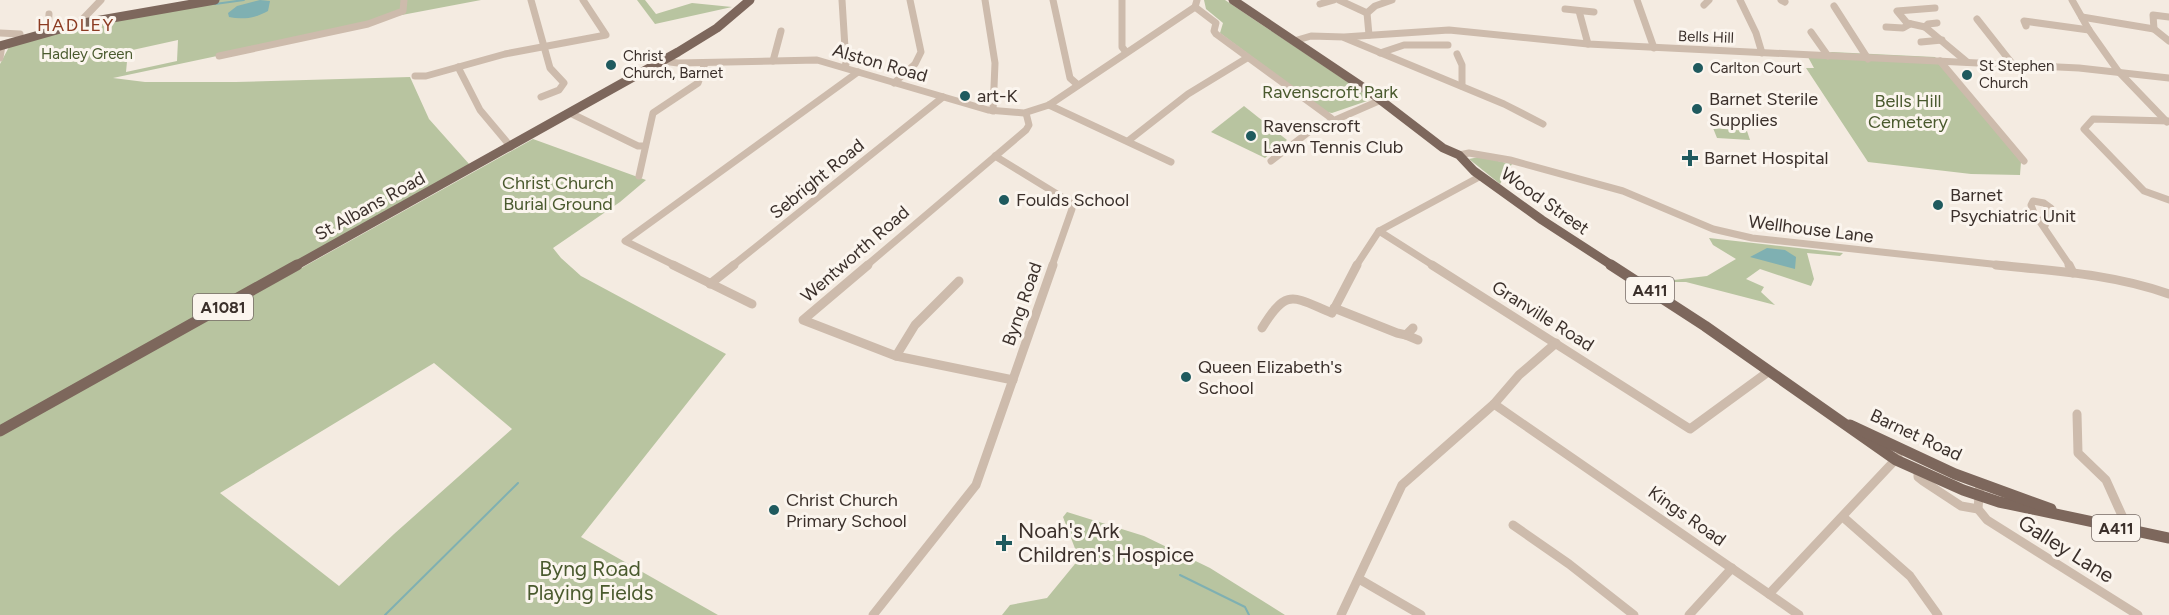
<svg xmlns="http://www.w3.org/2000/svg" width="2169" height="615" viewBox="0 0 2169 615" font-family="Figtree,sans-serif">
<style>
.green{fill:#b8c4a0;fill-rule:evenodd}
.water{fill:#7fb0b2}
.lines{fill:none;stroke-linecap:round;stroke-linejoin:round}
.stream{stroke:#7fb0b2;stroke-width:2}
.minor-far1{stroke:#cdbbac;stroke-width:7}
.minor{stroke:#cdbbac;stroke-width:9}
.major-far1{stroke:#7d675c;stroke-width:9}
.major{stroke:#7d675c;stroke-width:11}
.poi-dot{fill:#1f5a5e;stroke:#fbf5ee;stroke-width:2}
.labels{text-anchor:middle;stroke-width:6;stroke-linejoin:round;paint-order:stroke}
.far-street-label{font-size:15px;fill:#3b302b;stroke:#fbf5ee}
.far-park-label{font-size:15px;fill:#4a5a2e;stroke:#fbf5ee}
.far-poi-label{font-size:15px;fill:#3b302b;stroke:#fbf5ee;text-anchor:start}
.shield{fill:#fbf5ee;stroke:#756b66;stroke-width:1.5}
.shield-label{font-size:16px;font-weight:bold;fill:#3b302b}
.far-quarter-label{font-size:18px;letter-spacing:1.5px;fill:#8c3b22;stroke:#fbf5ee}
.street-label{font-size:18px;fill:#3b302b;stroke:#fbf5ee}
.park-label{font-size:18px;fill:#4a5a2e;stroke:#fbf5ee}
.poi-label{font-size:18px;fill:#3b302b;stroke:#fbf5ee;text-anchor:start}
.near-poi-label{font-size:21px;fill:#3b302b;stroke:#fbf5ee;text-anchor:start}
.near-street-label{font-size:21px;fill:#3b302b;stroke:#fbf5ee}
.near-park-label{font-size:21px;fill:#4a5a2e;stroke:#fbf5ee}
</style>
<rect width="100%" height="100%" fill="#f4ebe1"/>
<!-- green -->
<g class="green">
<path d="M212,0H481L386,18L372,23L113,78L145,82H236L410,77L429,119L470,165L0,426V64L9,47L76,27ZM178,40L177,61L126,72L128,51Z"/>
<path d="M637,0H645L656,14L692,3L732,7L655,24Z"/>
<path d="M1204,0H1225L1367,95L1370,100L1332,113L1326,112L1220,33L1223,23L1206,9Z"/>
<path d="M1832,52L1935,57L2021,162L2020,175L1971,174L1868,162L1806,68H1814L1808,57Z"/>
<path d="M1244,106L1287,140L1265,158L1211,132Z"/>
<path d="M1713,128L1747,131L1750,140L1717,138Z"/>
<path d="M533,139L646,180L620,202L553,248L561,258L581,276L726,354L581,537L718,615H0V436ZM434,363L512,429L394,534L339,586L220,493Z"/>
<path d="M1479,157L1512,164L1500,184L1469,159Z"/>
<path d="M1709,238L1843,253L1840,256L1807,253L1814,279L1811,286L1760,269L1746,279L1764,287L1761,292L1775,305L1686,282H1657L1707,276L1736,259L1713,245Z"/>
<path d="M1067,512L1144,536L1210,568L1285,615H1002L1010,605L1047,598L1079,559L1063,517Z"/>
</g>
<!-- water -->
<g class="water">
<path d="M260,0L270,1L268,11C256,18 242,20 229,17L228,13L237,6Z"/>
<path d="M1767,248L1785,250L1796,257L1795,269L1750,257Z"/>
</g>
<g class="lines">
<!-- stream -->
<g class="stream">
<path d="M215,4L244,0"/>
<path d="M65,33L95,26"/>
<path d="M1180,575L1245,607L1249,615"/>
<path d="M385,615L518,483"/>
</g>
<!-- minor-far1 -->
<g class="minor-far1">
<path d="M531,0L550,68L564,83L559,90L541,97"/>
<path d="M842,0L846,64L844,67"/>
<path d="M985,0L995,63L993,111"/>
<path d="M1053,0L1070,78L1078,85"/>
<path d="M1122,0V47L1126,52"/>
<path d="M1339,0L1367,13"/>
<path d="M1637,0L1654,48"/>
<path d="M1740,0L1756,33L1762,53"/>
<path d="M1781,0L1785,2"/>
<path d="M2072,0L2089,30L2118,71L2167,122"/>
<path d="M1320,4L1334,0"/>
<path d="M1704,5L1709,0"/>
<path d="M1834,6L1868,59"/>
<path d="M1195,7L1216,23L1214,31L1216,34L1331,118"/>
<path d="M1565,9L1594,12"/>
<path d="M1579,11L1588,44"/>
<path d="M2082,17L2154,29"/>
<path d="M2169,17L2153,15L2154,29L2169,41"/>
<path d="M1977,19L2014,66"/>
<path d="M1937,23L1928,24L1925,27L1967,62"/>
<path d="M78,24L101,0"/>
<path d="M2026,26L2024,21L2089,30"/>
<path d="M1886,27L1903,28L1910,24"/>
<path d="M1925,27L1907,23L1897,11L1935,8"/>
<path d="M48,32L49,14"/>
<path d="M1811,32L1828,56"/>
<path d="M0,33L20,34V39"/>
<path d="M1369,35L1367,13L1375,6L1392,0"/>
<path d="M1345,38L1504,104L1543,124"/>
<path d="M1294,41L1311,36L1344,37L1449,30L1588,44L2079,68L2169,78"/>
<path d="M1921,42L1942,40"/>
<path d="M1380,53L1404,45H1448"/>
<path d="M1457,54L1462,65V86"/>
<path d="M219,56L368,24L403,11L404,0"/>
<path d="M0,58L2,45"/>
<path d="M662,61L678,63L817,60L988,110L1024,113L1049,105L1195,7L1197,0"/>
<path d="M773,61L781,31"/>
<path d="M1940,61L2024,161"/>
<path d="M458,67L480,110L511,147"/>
<path d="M415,76H426L505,54L606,35L583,0"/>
<path d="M894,83L915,64L921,52L910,0"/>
<path d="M1049,105L1171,162"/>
<path d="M570,113L638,146H645"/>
<path d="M2169,121L2093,119L2084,129L2144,191L2169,200"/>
<path d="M1128,141L1188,94L1247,58"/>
<path d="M1459,155L1469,153L1510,160L1623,191L1713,229L1752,238L2010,266"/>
<path d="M995,156L1070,202L1072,209L1052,266"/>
<path d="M1271,161L1310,131L1381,100"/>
<path d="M639,176L653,113L698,83L705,63"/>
<path d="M2045,226L2051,208L2044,203L2033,201L2031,205L2034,213L2070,266"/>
<path d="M1379,231L1434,266"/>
<path d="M676,266L625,241L858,72"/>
<path d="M732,266L943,97"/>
<path d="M866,266L1026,130L1029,125L1026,113"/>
<path d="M1356,266L1379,231L1481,176"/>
</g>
<!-- minor -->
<g class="minor">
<path d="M673,265L752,304"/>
<path d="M868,265L803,320L896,356L1013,380"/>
<path d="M1432,265L1690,429L1768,372"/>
<path d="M1996,265C2055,271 2113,274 2169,294"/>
<path d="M2069,265L2073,273"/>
<path d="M710,284L734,265"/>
<path d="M1334,308L1397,333L1406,335L1413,328"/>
<path d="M1262,328C1287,287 1293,297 1332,313L1357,265"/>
<path d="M1406,335L1418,340"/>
<path d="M1556,343L1519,375L1494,404L1769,594L1898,457"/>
<path d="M896,356L915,325L959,281"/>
<path d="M2077,414L2078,453L2106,480L2129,531"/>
<path d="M1918,472V477L1923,481L1961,506L1978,509"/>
<path d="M1980,483L1978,509L1987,520L2138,615"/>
<path d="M1843,517L1910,576L1938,615"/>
<path d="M1513,525L1569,564L1634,615"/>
<path d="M1359,579L1421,615"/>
<path d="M1769,594L1799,615"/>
<path d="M873,615L976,485L1053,265"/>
<path d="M1341,615L1402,485L1494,404"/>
<path d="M1689,615L1732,568"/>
</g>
<!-- major-far1 -->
<g class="major-far1">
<path d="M1233,0L1370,92L1443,148L1459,155L1474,171L1542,220L1613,266"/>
<path d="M0,46L78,24L215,0"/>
<path d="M295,266L678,52L717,28L750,0"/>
</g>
<!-- major -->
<g class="major">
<path d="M1611,265L1705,326L1896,460L1963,490L1999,502L2169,538"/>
<path d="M1850,425L1955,474L2051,509"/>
<path d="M0,431L297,265"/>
</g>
</g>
<!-- markers -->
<g class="poi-dot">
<circle cx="611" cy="65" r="6"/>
<circle cx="1698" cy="68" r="6"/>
<circle cx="1967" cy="75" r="6"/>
<circle cx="965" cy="96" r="6"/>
<circle cx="1697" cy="109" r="6"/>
<circle cx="1251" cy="136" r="6"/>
<path d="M1687 149h6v6h6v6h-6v6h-6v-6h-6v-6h6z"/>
<circle cx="1004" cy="200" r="6"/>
<circle cx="1938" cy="205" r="6"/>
<circle cx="1186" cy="377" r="6"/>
<circle cx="774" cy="510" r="6"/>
<path d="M1001 534h6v6h6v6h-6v6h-6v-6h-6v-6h6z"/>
</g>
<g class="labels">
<!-- far-street labels -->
<g class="far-street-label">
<text transform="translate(1706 37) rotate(2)" y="5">Bells Hill</text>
</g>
<!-- far-park labels -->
<g class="far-park-label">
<text x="87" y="59">Hadley Green</text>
</g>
<!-- far-poi labels -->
<g class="far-poi-label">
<text x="623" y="61">Christ<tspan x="623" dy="17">Church, Barnet</tspan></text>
<text x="1979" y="71">St Stephen<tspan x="1979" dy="17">Church</tspan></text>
<text x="1710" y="73">Carlton Court</text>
</g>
<!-- shield labels -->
<g class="shield">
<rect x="1626" y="277" width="48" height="26" rx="4.5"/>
<rect x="193" y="294" width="60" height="26" rx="4.5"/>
<rect x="2092" y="515" width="48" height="26" rx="4.5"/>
</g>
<g class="shield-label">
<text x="1650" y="296">A411</text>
<text x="223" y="313">A1081</text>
<text x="2116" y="534">A411</text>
</g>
<!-- far-quarter labels -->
<g class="far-quarter-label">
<text x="76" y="31">HADLEY</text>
</g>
<!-- street labels -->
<g class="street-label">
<text transform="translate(880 63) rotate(16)" y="6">Alston Road</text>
<text transform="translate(817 179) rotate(-39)" y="6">Sebright Road</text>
<text transform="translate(1545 201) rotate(35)" y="6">Wood Street</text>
<text transform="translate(370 206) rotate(-29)" y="6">St Albans Road</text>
<text transform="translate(1811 229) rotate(7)" y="6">Wellhouse Lane</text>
<text transform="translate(855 254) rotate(-41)" y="6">Wentworth Road</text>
<text transform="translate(1022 304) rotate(-71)" y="6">Byng Road</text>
<text transform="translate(1543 316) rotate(32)" y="6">Granville Road</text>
<text transform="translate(1916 435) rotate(25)" y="6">Barnet Road</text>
<text transform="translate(1687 516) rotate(35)" y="6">Kings Road</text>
</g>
<!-- park labels -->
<g class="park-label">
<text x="1330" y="98">Ravenscroft Park</text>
<text x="1908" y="107">Bells Hill<tspan x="1908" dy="21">Cemetery</tspan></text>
<text x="558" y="189">Christ Church<tspan x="558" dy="21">Burial Ground</tspan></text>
</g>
<!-- poi labels -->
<g class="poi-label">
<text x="977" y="102">art-K</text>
<text x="1709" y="105">Barnet Sterile<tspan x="1709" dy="21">Supplies</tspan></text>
<text x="1263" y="132">Ravenscroft<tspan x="1263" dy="21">Lawn Tennis Club</tspan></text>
<text x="1704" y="164">Barnet Hospital</text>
<text x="1950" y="201">Barnet<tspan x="1950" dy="21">Psychiatric Unit</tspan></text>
<text x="1016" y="206">Foulds School</text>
<text x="1198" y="373">Queen Elizabeth's<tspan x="1198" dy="21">School</tspan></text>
<text x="786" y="506">Christ Church<tspan x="786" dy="21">Primary School</tspan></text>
</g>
<!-- near-poi labels -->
<g class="near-poi-label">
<text x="1018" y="538">Noah's Ark<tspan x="1018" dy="24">Children's Hospice</tspan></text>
</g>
<!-- near-street labels -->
<g class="near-street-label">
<text transform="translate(2066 549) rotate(32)" y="7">Galley Lane</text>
</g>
<!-- near-park labels -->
<g class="near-park-label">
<text x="590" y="576">Byng Road<tspan x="590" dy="24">Playing Fields</tspan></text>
</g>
</g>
</svg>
